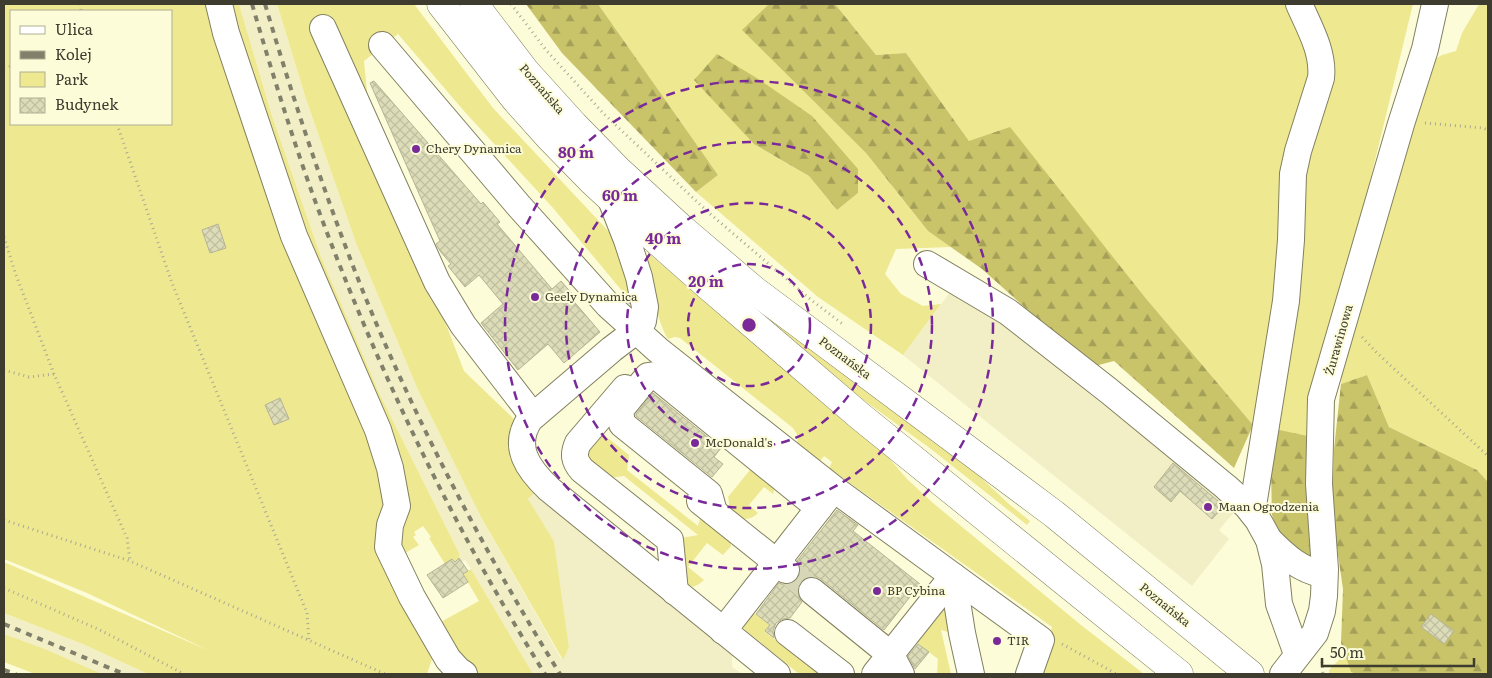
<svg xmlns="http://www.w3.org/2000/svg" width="1492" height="678" viewBox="0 0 1492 678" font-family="Literata,serif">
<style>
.built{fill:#f2efc6}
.green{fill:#eee891;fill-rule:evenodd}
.forest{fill:url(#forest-firs)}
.building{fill:url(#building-cross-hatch);stroke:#b5b493}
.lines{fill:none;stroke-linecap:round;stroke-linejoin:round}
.minor-tunnel{stroke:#d7d6b7;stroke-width:26;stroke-dasharray:26 13;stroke-linecap:butt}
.minor-casing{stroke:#828060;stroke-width:28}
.major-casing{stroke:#828060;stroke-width:29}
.path{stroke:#aaa990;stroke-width:3;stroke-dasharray:1 4;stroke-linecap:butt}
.minor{stroke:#fff;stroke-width:26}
.major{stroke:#fff;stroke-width:28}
.rail{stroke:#81806b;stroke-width:4;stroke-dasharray:6 6;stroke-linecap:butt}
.ring{fill:none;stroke:#7a2999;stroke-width:2.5;stroke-dasharray:9 6}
.poi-dot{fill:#7a2999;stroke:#fdfcd9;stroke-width:2}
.labels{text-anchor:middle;stroke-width:4;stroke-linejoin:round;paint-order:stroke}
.street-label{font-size:12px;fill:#3d3c2e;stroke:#fdfcd9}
.poi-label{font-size:12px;fill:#3d3c2e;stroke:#fdfcd9;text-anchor:start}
.centre{fill:#7a2999;stroke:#fdfcd9;stroke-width:2.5}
.ring-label{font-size:15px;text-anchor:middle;font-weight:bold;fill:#7a2999;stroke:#fdfcd9;stroke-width:4;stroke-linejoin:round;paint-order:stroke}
</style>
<defs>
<pattern id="forest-firs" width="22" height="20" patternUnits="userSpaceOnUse" patternTransform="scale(1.25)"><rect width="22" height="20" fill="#c9c36a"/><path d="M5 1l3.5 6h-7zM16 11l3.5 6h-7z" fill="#a4a058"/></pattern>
<pattern id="building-cross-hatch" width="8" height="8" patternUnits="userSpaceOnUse" patternTransform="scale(1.25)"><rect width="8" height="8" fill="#dddcb9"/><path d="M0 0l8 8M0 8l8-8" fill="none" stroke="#bfbe9f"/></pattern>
</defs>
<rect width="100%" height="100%" fill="#fdfcd9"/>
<!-- built -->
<g class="built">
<path d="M239,4H277L306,99L356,243L418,390L481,517L562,660L569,647L554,541L528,499L539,489L732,644V667L742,674H533L471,569L465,560L462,562L459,558V553L380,395L321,257L272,116Z"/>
<path d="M954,287L1236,510L1219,530L1229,539L1192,586L903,355Z"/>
<path d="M4,613L85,645L148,674H102L45,649L4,634Z"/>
</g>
<!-- green -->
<g class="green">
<path d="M4,4H239L272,116L321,257L380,395L459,553V558L455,562L452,559L445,564L429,538L431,537L423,526L414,532L416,535L413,537L419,545L400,556L437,624L479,601L463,574L471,569L533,674H452L433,656L427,674H148L85,645L4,613V562L210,651L87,593L4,559ZM11,11H171V124H11Z"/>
<path d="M277,4H414L493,108L612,235L631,296L622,309L615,299L623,292L553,208L464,111L398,34L364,61L373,153L424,267L464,371L517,422L539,489L528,499L554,541L569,647L563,660L481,517L418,390L356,243L306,99Z"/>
<path d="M598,4H769L743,30L866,153L928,231L951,247L896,249L885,274L901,294L923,306L941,304L903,355L818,297L696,192L718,175ZM754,144L858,193L837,210L809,176Z"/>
<path d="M835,4H1413L1308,436L1253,425L1143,295L969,141L906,53L876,55Z"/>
<path d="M1481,4H1488V482L1477,470L1389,427L1367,375L1341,384L1349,318L1435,59L1442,55L1456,51L1462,33L1478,6Z"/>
<path d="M648,253L888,457L907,479L933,503L1081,625L1144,674H1040L1052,627L829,468L832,462L824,456L820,461L797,444L798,436L793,428L680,338L675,337L668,339C656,319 648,277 648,253Z"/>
<path d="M758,308L962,460L1009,504L1030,521L1027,525L931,449L858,396L756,310Z"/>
<path d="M598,430L629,455L627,470L698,526L702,511L730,538L731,546L723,555L707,543L688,567L704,580L699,584L693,587L687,584L676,539L698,535L624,476L602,479L583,459Z"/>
<path d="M754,465L776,482L773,494L764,487L749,505L758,513C750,522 735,521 730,509C729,506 729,500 728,497Z"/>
<path d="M945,601L955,634L941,630L951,674H937L938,659L915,641Z"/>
<path d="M747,613L756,614L770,625L765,632L784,646L826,674H799L744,629L742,622Z"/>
<path d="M4,634L45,649L102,674H35L4,662Z"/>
<path d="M1345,654L1351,672L1356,674H1329V670Z"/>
</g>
<!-- forest -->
<g class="forest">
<path d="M526,4H598L718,175L696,192L562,53Z"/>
<path d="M769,4H835L876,55L906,53L969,141L1010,127L1143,295L1253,425L1234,468L1114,361L1091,367L982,269L928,231L866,153L742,30Z"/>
<path d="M717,54L760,80L812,116L858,169V193L837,210L809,176L754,144L694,80Z"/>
<path d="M1367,375L1389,427L1477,470L1488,482V674H1356L1351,672L1341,643L1343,589L1332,514L1334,449L1341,384Z"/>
<path d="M1270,428L1308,436L1319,557L1296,559L1282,545L1272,515Z"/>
</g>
<!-- building -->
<g class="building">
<path d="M374,81L481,204L483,202L500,222L497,224L552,289L561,281L574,296L571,298L600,332L564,363L548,344L518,370L481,323L503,304L479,275L465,287L448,266L451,264L440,251L436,244L440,241L370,83Z"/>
<path d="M218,224L226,248L210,253L202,230Z"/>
<path d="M653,393L721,448L714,457L723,464L712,477L636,416V414Z"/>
<path d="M280,398L289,419L274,425L265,405Z"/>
<path d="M1173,463L1224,506L1212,519L1180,491L1171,502L1154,487Z"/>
<path d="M837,510L858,525L853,531L920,584L884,630L821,579L815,576L807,577L801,581L797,588L798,596L802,602L790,618L783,619L776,623L773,631L774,638L765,631L770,625L756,614L779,583L784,585L791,584L798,579L801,572L800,565L797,561Z"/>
<path d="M459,558L468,571L463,574L468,582L443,598L427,575L452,559L455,562Z"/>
<path d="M1431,614L1454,631L1444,644L1421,627Z"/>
<path d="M918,644L929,652L915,669L908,656Z"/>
</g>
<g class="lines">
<!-- minor-tunnel -->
<path class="minor-tunnel" d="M786,570L812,591"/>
<!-- minor casing -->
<g class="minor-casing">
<g id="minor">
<path d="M219,4L226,33L294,236L378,430L390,468L397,506L390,525L388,547L412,597L448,659L458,670L464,674"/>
<path d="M323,28L437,282L463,325L533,416"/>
<path d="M382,45L519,206L608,305L658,350L834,489L953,576L962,633L971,674"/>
<path d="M610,197L627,240L639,277L645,307L643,321L637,330L612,349L530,419C511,447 529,470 549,489L777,674"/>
<path d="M927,264L1008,312L1109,391L1226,487L1247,506L1258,520L1269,540L1275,564L1279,604L1297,654"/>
<path d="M625,388L578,443C573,454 574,461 582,470L670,540L675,592"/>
<path d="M700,501L786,570"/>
<path d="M714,512L709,494L622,424L620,410L648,376L655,375L819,508"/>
<path d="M1252,512L1286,301L1291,240L1293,174L1298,151L1321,78C1324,52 1309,27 1299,4"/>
<path d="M1269,540C1287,558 1299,569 1324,575"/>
<path d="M812,591L891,655L901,674"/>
<path d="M723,631L830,494"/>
<path d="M788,633L841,674"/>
<path d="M875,674L953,576L1041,640L1029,674"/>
<path d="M1283,674L1315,633L1322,611L1324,596L1325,569L1319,484L1321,399L1401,124L1425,49L1435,4"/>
</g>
</g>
<!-- major casing -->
<g class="major-casing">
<g id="major">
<path d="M441,4L515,99L549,137L592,181L646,231L707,285L861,417L1179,674"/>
<path d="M474,4L526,72L574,125L618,170L681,228L754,290L1054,514L1250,674"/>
</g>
</g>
<!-- path -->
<g class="path">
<path d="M80,4L81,11"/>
<path d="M511,4L546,50L604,114L709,213L810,299L844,325"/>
<path d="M4,68L11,66"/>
<path d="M1425,123L1483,128L1488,130"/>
<path d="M117,124L172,283L307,613L309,641"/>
<path d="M4,237L16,275L54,374L127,538L130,561"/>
<path d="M1362,337L1376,352L1488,456"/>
<path d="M4,370L29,377L54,374"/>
<path d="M4,520L130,561L385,674"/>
<path d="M4,588L100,630L184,674"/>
<path d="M1062,644L1104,667L1116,674"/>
<path d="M1322,662L1323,674"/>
</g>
<!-- minor -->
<use href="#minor" class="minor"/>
<!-- major -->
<use href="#major" class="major"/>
<!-- rail -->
<g class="rail">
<path d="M252,4C271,69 291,134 314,198C375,364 451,524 545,674"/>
<path d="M265,4C294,102 326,199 364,294C418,426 485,553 560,674"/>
<path d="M4,624L124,674"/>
<path d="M4,670L16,674"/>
</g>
</g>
<!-- distance rings -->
<g class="ring">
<circle cx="749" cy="325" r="61"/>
<circle cx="749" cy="325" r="122"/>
<circle cx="749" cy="325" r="183"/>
<circle cx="749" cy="325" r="244"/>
</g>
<!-- markers -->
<g class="poi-dot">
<circle cx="416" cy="149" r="5"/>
<circle cx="535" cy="297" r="5"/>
<circle cx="695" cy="443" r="5"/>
<circle cx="1208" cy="507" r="5"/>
<circle cx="877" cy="591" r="5"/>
<circle cx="997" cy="641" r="5"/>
</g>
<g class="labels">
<!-- street labels -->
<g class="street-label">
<text transform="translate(542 89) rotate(49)" y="4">Poznańska</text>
<text transform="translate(1339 340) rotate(-74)" y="4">Żurawinowa</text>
<text transform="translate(845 358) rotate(37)" y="4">Poznańska</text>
<text transform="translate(1165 605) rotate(39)" y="4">Poznańska</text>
</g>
<!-- poi labels -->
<g class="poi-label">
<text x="426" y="153">Chery Dynamica</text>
<text x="545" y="301">Geely Dynamica</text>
<text x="705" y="447">McDonald's</text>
<text x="1218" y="511">Maan Ogrodzenia</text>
<text x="887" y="595">BP Cybina</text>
<text x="1007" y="645">TIR</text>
</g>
</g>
<circle cx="749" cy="325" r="8" class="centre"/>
<g class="ring-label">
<text x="576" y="158">80 m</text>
<text x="620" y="201">60 m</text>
<text x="663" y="244">40 m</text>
<text x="706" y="287">20 m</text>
</g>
<!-- border -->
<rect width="1492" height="678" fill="none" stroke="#3d3c2e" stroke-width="10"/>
<!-- legend -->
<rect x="10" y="10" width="162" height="115" fill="#fdfcd9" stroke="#b0af95"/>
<rect x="20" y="26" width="25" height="8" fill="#ffffff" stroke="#b0af95"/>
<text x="55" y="35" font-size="15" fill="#3d3c2e">Ulica</text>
<rect x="20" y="51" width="25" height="8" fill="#81806b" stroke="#b0af95"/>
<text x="55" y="60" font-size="15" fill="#3d3c2e">Kolej</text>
<rect x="20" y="72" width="25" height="15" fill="#eee891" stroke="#b0af95"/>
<text x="55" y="85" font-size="15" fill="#3d3c2e">Park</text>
<rect x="20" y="98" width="25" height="15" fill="url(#building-cross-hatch)" stroke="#b0af95"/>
<text x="55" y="110" font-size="15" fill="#3d3c2e">Budynek</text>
<!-- scale -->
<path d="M1322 658v8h152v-8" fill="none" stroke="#3d3c2e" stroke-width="2.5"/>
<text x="1330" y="658" font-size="15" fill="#3d3c2e" stroke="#fdfcd9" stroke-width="4" paint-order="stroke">50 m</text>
</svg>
